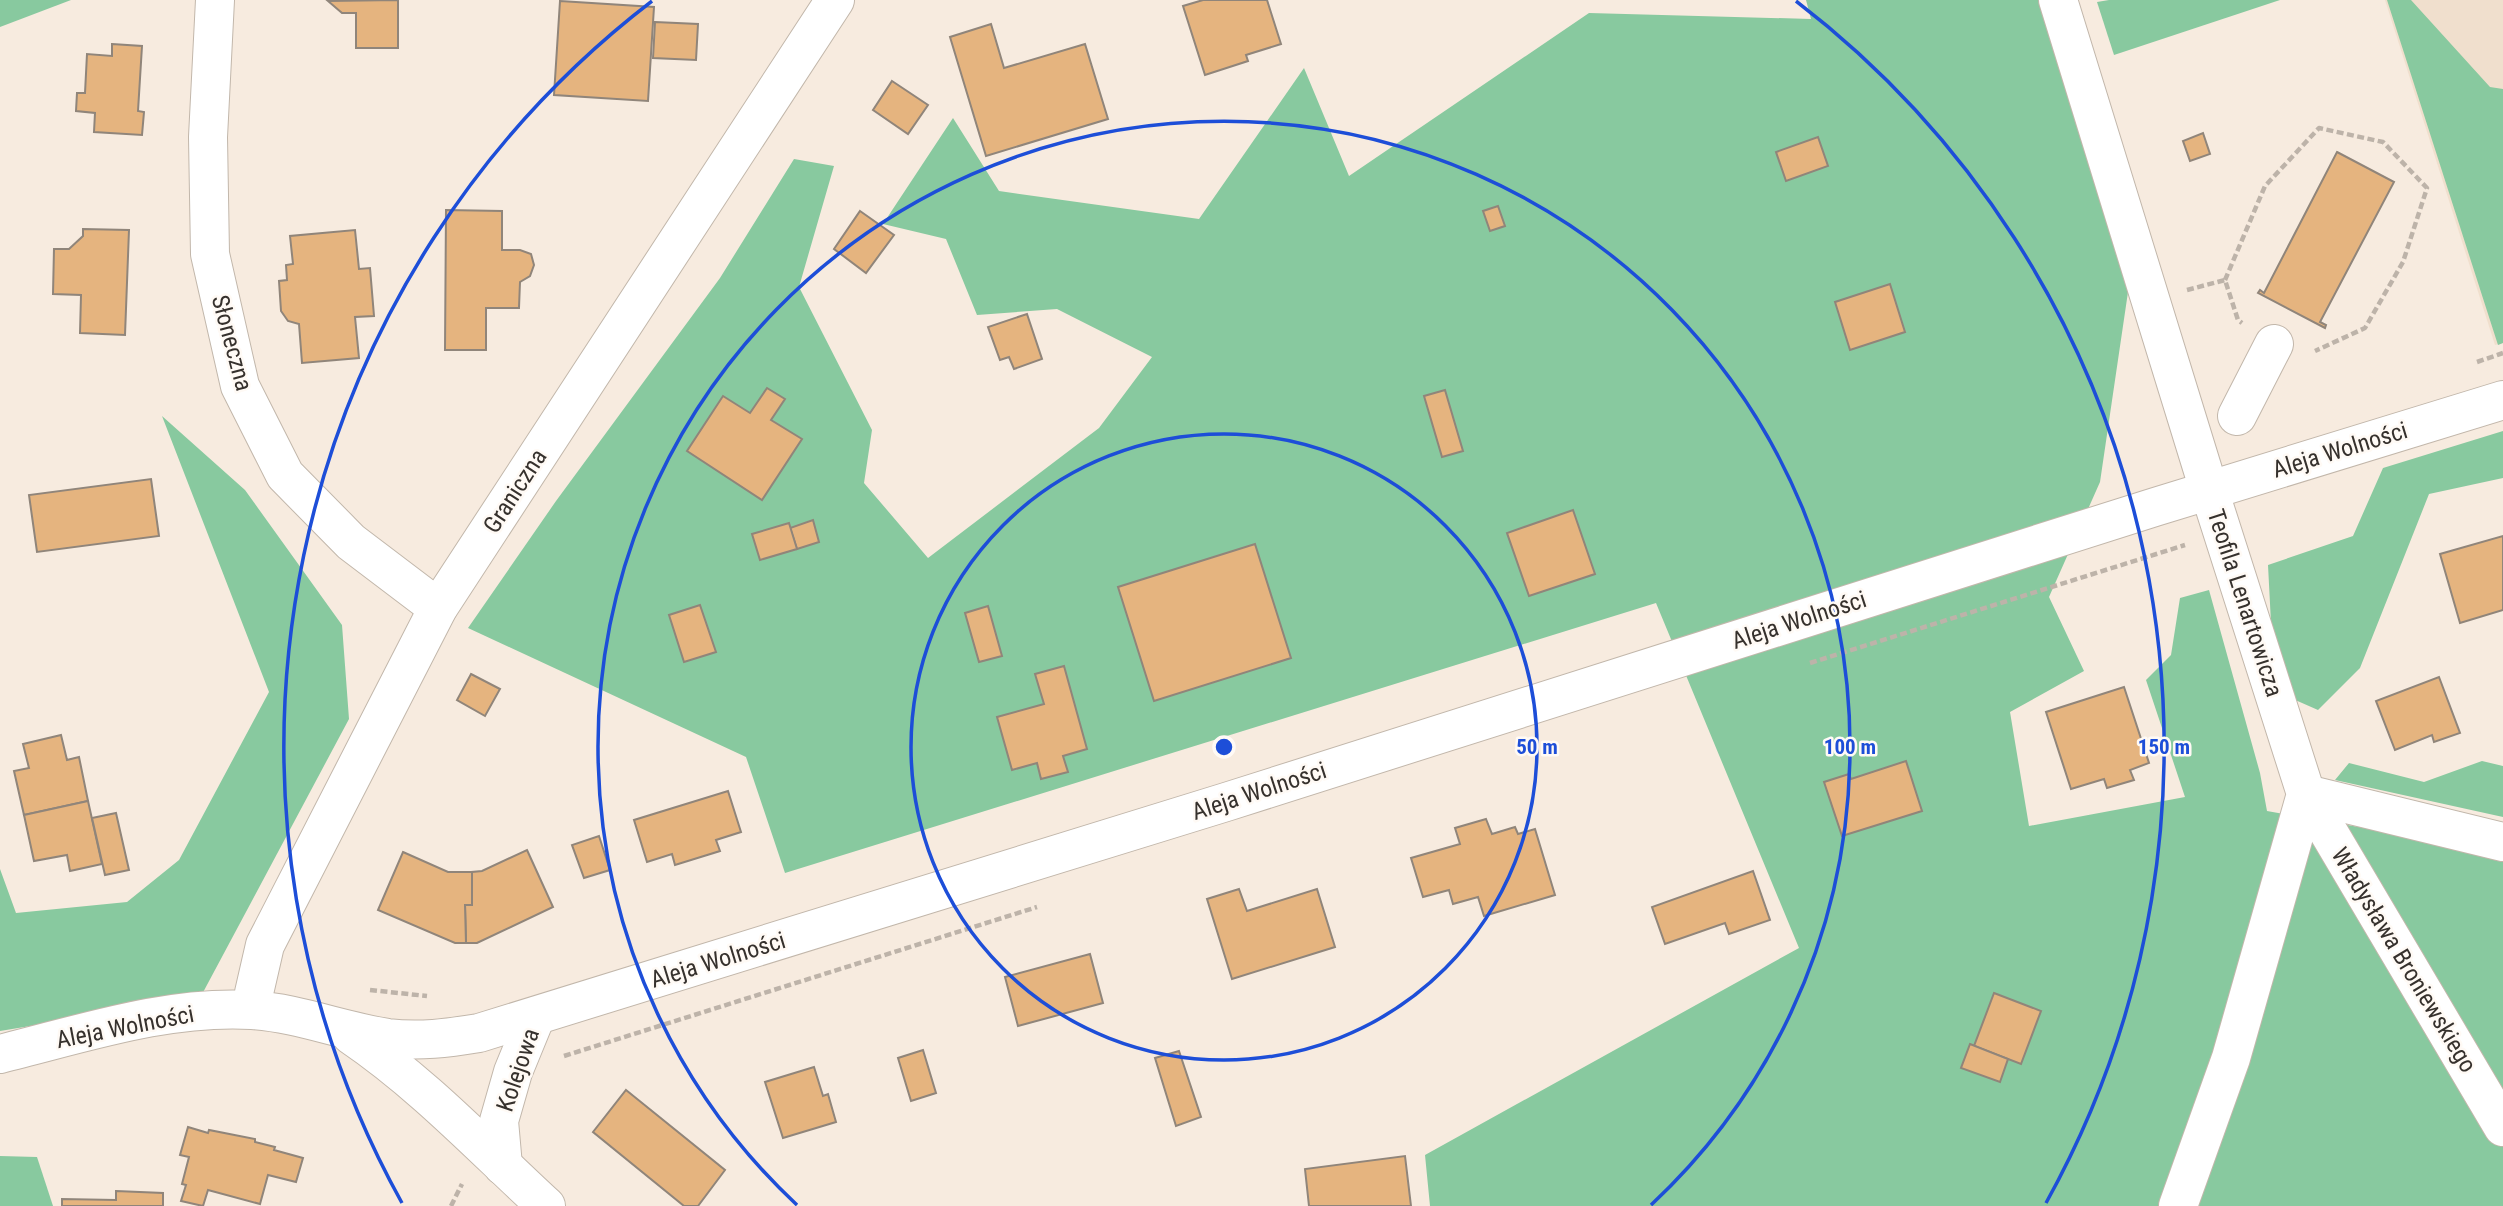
<svg xmlns="http://www.w3.org/2000/svg" width="2503" height="1206" viewBox="0 0 2503 1206" font-family="'Roboto Condensed',sans-serif">
<style>
.built{fill:#f0dfcd}
.forest{fill:#88c99f}
.building{fill:#e5b47f;stroke:#90857a;stroke-width:2}
.lines{fill:none;stroke-linecap:round;stroke-linejoin:round}
.minor-casing{stroke:#c2b7ab;stroke-width:40}
.path{stroke:#bdb3a9;stroke-width:4.5;stroke-dasharray:7 3.5;stroke-linecap:butt}
.minor{stroke:#fff;stroke-width:38}
.ring{fill:none;stroke:#1d4ed8;stroke-width:3.5}
.labels{text-anchor:middle;stroke-width:5;stroke-linejoin:round;paint-order:stroke}
.street-label{font-size:24px;fill:#36312d;stroke:#fffaf5}
.centre{fill:#1d4ed8;stroke:#fffaf5;stroke-width:3.5}
.ring-label{font-size:21px;text-anchor:middle;font-weight:bold;fill:#1d4ed8;stroke:#fffaf5;stroke-width:5;stroke-linejoin:round;paint-order:stroke}
</style>
<rect width="100%" height="100%" fill="#f7ebdf"/>
<!-- built -->
<path class="built" d="M2385,0H2503V343L2495,345Z"/>
<!-- forest -->
<g class="forest">
<path d="M0,0H71L0,27Z"/>
<path d="M1806,0H2044L2128,292L2100,482L2049,597L2084,671L2010,712L2029,826L2185,797L2146,680L2171,655L2180,598L2209,590L2260,773L2267,811L2399,834L2503,862V1206H1430L1425,1155L1799,948L1656,603L785,873L746,757L468,628L556,501L720,278L794,159L834,166L799,287L872,430L864,483L928,558L1099,428L1152,357L1057,309L977,315L946,239L883,224L953,118L999,191L1199,219L1304,68L1349,176L1589,13L1811,19Z"/>
<path d="M2109,0H2280L2114,55L2097,2Z"/>
<path d="M2387,0H2411L2490,87L2503,89V343L2498,345Z"/>
<path d="M162,416L245,490L342,625L349,719L200,998L0,1031V869L16,913L127,902L179,860L269,692Z"/>
<path d="M2503,431V478L2429,494L2360,668L2318,710L2293,699L2271,623L2268,565L2353,536L2383,468Z"/>
<path d="M2482,761L2503,766V817L2335,780L2349,763L2424,782Z"/>
<path d="M0,1156L37,1157L53,1206H0Z"/>
</g>
<!-- building -->
<g class="building">
<path d="M398,0V48H356V13H342L328,1Z"/>
<path d="M1203,0H1267L1281,44L1246,55L1248,61L1205,75L1183,6Z"/>
<path d="M560,1L654,7L648,101L554,95Z"/>
<path d="M655,22L698,24L696,60L653,58Z"/>
<path d="M991,24L1004,68L1085,44L1108,119L986,156L950,37Z"/>
<path d="M112,44L142,46L138,111L144,112L142,135L94,132L95,113L76,111L77,93H85L87,54L112,56Z"/>
<path d="M892,81L928,105L908,134L873,110Z"/>
<path d="M2203,133L2210,154L2190,161L2183,141Z"/>
<path d="M1818,137L1828,166L1786,181L1776,152Z"/>
<path d="M2337,152L2394,182L2320,322L2326,325L2325,328L2258,293L2260,290L2264,293Z"/>
<path d="M1498,206L1505,226L1490,231L1483,211Z"/>
<path d="M446,210L502,211V250H520L531,254L534,265L530,276L520,282L519,308H486V350H445Z"/>
<path d="M860,211L894,235L866,273L834,249Z"/>
<path d="M83,229L129,230L125,335L80,333L81,295L53,294L54,249H69L83,236Z"/>
<path d="M355,230L359,269L370,268L374,316L355,317L359,358L302,363L299,324L288,321L281,311L279,281L287,280L286,265L293,264L290,236Z"/>
<path d="M1890,284L1905,332L1850,350L1835,302Z"/>
<path d="M1027,314L1042,359L1014,369L1009,357L1000,360L988,327Z"/>
<path d="M767,388L785,399L771,420L802,439L762,500L687,451L723,396L750,413Z"/>
<path d="M1445,390L1463,451L1442,457L1424,396Z"/>
<path d="M151,479L159,536L37,552L29,495Z"/>
<path d="M1573,510L1595,574L1529,596L1507,533Z"/>
<path d="M813,520L819,542L797,549L790,528Z"/>
<path d="M789,523L797,549L760,560L752,534Z"/>
<path d="M2503,536V610L2460,623L2440,554Z"/>
<path d="M1255,544L1291,658L1154,701L1118,587Z"/>
<path d="M700,605L716,652L684,662L669,615Z"/>
<path d="M988,606L1002,656L979,662L965,613Z"/>
<path d="M1064,666L1087,749L1063,756L1068,772L1041,779L1037,763L1012,770L997,717L1044,704L1035,674Z"/>
<path d="M471,674L500,689L485,716L457,700Z"/>
<path d="M2439,677L2460,733L2434,742L2432,735L2395,750L2376,701Z"/>
<path d="M2124,687L2149,763L2130,770L2134,780L2107,788L2104,779L2071,789L2046,712Z"/>
<path d="M61,735L67,760L79,757L88,801L24,815L14,771L29,768L23,744Z"/>
<path d="M1906,761L1922,811L1842,836L1824,782L1849,774L1851,779Z"/>
<path d="M728,791L741,832L716,840L720,851L675,865L672,854L647,862L634,820Z"/>
<path d="M88,801L102,864L70,871L67,855L34,861L24,815Z"/>
<path d="M116,813L129,870L105,875L92,818Z"/>
<path d="M1486,819L1492,834L1515,827L1518,834L1535,829L1555,895L1484,916L1478,897L1453,904L1449,890L1423,897L1411,858L1460,844L1455,828Z"/>
<path d="M599,836L610,870L584,878L572,845Z"/>
<path d="M527,850L553,907L477,943H466L465,905H472V872L482,871Z"/>
<path d="M403,852L448,872H472V905H465L466,943H455L378,910Z"/>
<path d="M1753,871L1770,920L1729,934L1725,923L1665,944L1652,907Z"/>
<path d="M1239,889L1247,911L1317,889L1335,947L1232,979L1207,899Z"/>
<path d="M1090,954L1103,1003L1018,1026L1005,977Z"/>
<path d="M1994,993L2041,1011L2021,1064L1974,1046Z"/>
<path d="M1970,1044L2008,1059L2000,1082L1961,1068Z"/>
<path d="M923,1050L936,1093L911,1101L898,1058Z"/>
<path d="M1179,1051L1201,1117L1176,1126L1155,1058Z"/>
<path d="M814,1067L823,1096L828,1094L836,1122L783,1138L765,1082Z"/>
<path d="M626,1090L725,1170L698,1206H684L593,1132Z"/>
<path d="M188,1127L208,1133L209,1130L255,1139V1142L275,1147L274,1150L303,1158L296,1182L268,1175L260,1204L208,1190L203,1206L181,1201L186,1185L182,1184L189,1157L180,1155Z"/>
<path d="M1405,1156L1411,1206H1309L1305,1169Z"/>
<path d="M116,1191L163,1193V1206H62V1199L116,1200Z"/>
</g>
<g class="lines">
<!-- minor casing -->
<g class="minor-casing">
<g id="minor">
<path d="M215,0L208,137L210,254L240,386L285,475L351,542L438,608"/>
<path d="M2058,0L2209,490L2306,794L2231,1058L2178,1206"/>
<path d="M2237,416L2274,344"/>
<path d="M2306,794L2503,1127"/>
<path d="M2306,794L2503,842"/>
<path d="M256,1010L254,993L265,945L438,608L835,0"/>
<path d="M351,1035C423,1084 482,1147 546,1206"/>
<path d="M0,1054C82,1034 166,1005 252,1010C298,1013 342,1031 388,1038C419,1042 448,1038 479,1033L1226,802L2155,507L2503,400"/>
<path d="M503,1166L499,1121L513,1072L536,1016"/>
</g>
</g>
<!-- path -->
<g class="path">
<path d="M2225,280L2265,186L2319,128L2383,142L2427,188L2403,262L2365,328L2315,351"/>
<path d="M2187,290L2225,280L2238,320L2242,323"/>
<path d="M2477,362L2503,353"/>
<path d="M1810,663L2185,545"/>
<path d="M370,990L427,996"/>
<path d="M564,1056L1037,907"/>
<path d="M451,1206L462,1184"/>
</g>
<!-- minor -->
<use href="#minor" class="minor"/>
</g>
<!-- distance rings -->
<g class="ring">
<circle cx="1224" cy="747" r="313"/>
<path d="M797 1205A626 626 0 1 1 1651 1205"/>
<path d="M402 1203A940 940 0 0 1 652 1M1796 1A940 940 0 0 1 2046 1203"/>
</g>
<g class="labels">
<!-- street labels -->
<g class="street-label">
<text transform="translate(232 343) rotate(75)" y="8">Słoneczna</text>
<text transform="translate(2340 450) rotate(-17)" y="8">Aleja Wolności</text>
<text transform="translate(515 491) rotate(-57)" y="8">Graniczna</text>
<text transform="translate(2245 603) rotate(72)" y="8">Teofila Lenartowicza</text>
<text transform="translate(1799 620) rotate(-18)" y="8">Aleja Wolności</text>
<text transform="translate(1259 791) rotate(-18)" y="8">Aleja Wolności</text>
<text transform="translate(718 960) rotate(-17)" y="8">Aleja Wolności</text>
<text transform="translate(2404 960) rotate(59)" y="8">Władysława Broniewskiego</text>
<text transform="translate(125 1027) rotate(-11)" y="8">Aleja Wolności</text>
<text transform="translate(518 1070) rotate(-71)" y="8">Kolejowa</text>
</g>
</g>
<circle cx="1224" cy="747" r="10" class="centre"/>
<g class="ring-label">
<text x="1537" y="754">50 m</text>
<text x="1850" y="754">100 m</text>
<text x="2164" y="754">150 m</text>
</g>
</svg>
